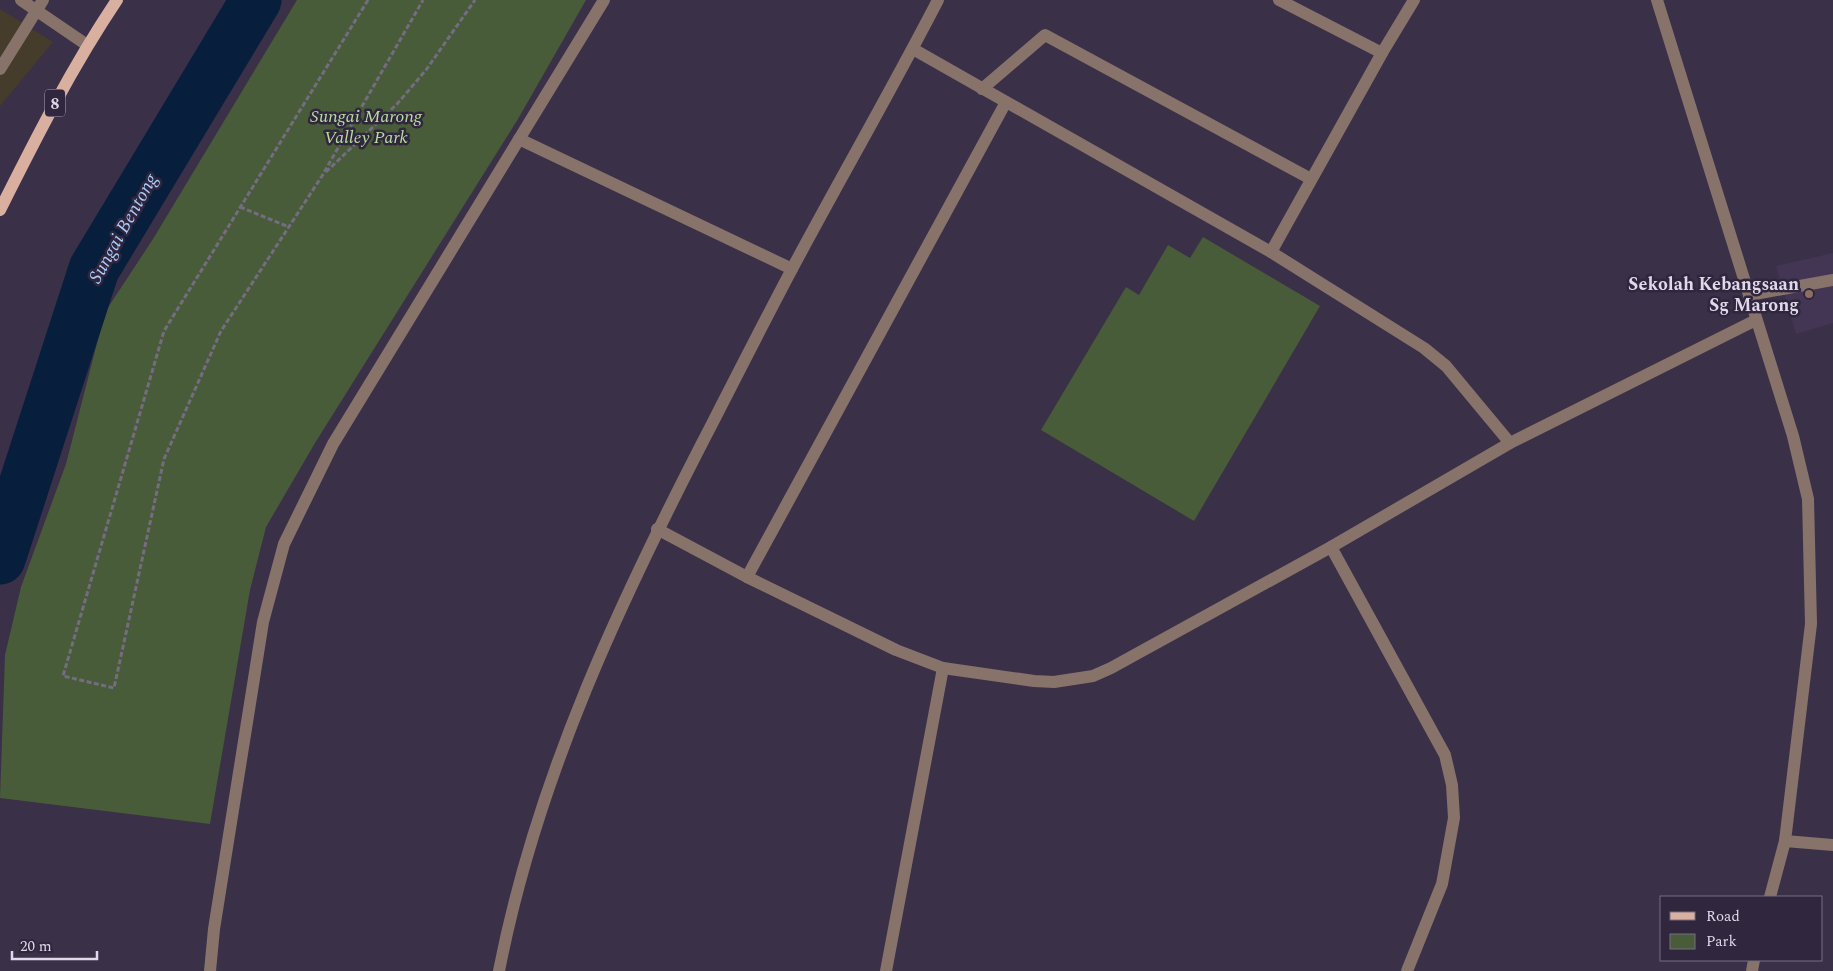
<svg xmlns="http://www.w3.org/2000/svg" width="1833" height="971" viewBox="0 0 1833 971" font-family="Spectral,serif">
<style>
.commercial{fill:#453c2b}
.built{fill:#433655}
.green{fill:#485c39}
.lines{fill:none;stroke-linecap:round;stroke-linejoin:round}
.river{stroke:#071f3c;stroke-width:51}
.path{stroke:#756c81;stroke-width:3;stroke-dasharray:5 2.5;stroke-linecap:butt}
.minor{stroke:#88736b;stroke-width:12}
.major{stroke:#d9afa0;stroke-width:12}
.education-dot{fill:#8d6e63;stroke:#30263e;stroke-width:2}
.labels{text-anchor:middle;stroke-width:5;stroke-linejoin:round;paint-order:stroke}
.shield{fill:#30263e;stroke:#aaa3b6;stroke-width:1}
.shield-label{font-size:16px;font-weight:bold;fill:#dfd9e9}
.park-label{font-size:18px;font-style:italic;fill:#b7dd9d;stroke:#30263e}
.poi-label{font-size:18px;font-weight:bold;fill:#dfd9e9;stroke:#30263e;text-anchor:end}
.water-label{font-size:19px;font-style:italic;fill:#a9ccfa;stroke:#30263e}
</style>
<rect width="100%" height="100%" fill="#3a3048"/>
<!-- commercial -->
<path class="commercial" d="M0,9L53,42L0,106Z"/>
<!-- built -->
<path class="built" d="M1833,253V323L1796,334L1776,266Z"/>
<!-- green -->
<g class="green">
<path d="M297,0H586L518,119L315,443L266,527L250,590L210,824L0,798L5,655L21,587L66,464L105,312L153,239Z"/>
<path d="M1203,237L1320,306L1194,521L1041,430L1126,287L1139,295L1168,245L1190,258Z"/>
</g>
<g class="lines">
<!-- river -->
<path class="river" d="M0,559L94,269L256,0"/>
<!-- path -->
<g class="path">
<path d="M368,0L164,331L63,676L114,688L164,459L221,331L322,176L423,0"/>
<path d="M326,172L397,104L426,70L475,0"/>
<path d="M240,207L289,227"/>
</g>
<!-- minor -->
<g class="minor">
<path d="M21,0L87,45"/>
<path d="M1279,0L1382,53"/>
<path d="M1657,0L1793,436L1808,499L1811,624L1785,841L1770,897"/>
<path d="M913,49L1271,252L1424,348L1446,366L1510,443"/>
<path d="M0,69L43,0"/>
<path d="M982,89L1045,35L1311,179"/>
<path d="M519,139L792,269"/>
<path d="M1271,252L1382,53L1414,0"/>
<path d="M1749,295L1833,280"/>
<path d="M657,529L747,577L896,650L943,668L1034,681L1054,682L1093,676L1111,668L1331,547L1510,443L1756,320"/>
<path d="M1331,547L1445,755L1452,785L1454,818L1442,884L1407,971"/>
<path d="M747,577L1006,102"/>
<path d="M1785,841L1833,845"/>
<path d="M210,971L214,929L263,622L284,544L333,444L604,0"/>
<path d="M499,971C537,776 622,597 713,422C739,371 765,320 792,269C840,179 891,91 938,0"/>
<path d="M886,971L943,668"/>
<path d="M1752,971L1754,960"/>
</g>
<!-- major -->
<path class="major" d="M0,210C36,138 72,67 117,0"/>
</g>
<!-- markers -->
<circle class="education-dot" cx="1809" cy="294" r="5"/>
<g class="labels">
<!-- shield labels -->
<rect class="shield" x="45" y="89.5" width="20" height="27" rx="4"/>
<g class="shield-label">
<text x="55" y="109">8</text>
</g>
<!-- park labels -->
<g class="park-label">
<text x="366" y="122">Sungai Marong<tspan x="366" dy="21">Valley Park</tspan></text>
</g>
<!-- poi labels -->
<g class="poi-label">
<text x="1799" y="290">Sekolah Kebangsaan<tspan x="1799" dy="21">Sg Marong</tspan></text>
</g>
<!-- water labels -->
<g class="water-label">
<text transform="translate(122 228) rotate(-61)" y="7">Sungai Bentong</text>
</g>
</g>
<!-- legend -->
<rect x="1660" y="896" width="162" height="65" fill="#30263e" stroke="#766e82"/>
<rect x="1670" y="912" width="25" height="8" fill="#d9afa0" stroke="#766e82"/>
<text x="1706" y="921" font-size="15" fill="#dfd9e9">Road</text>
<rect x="1670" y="934" width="25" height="15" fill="#485c39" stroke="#766e82"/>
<text x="1706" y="946" font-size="15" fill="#dfd9e9">Park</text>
<!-- scale -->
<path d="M12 951v8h85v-8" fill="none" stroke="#dfd9e9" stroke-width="2.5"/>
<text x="20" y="951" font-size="15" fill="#dfd9e9" stroke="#30263e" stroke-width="4" paint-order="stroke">20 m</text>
</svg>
